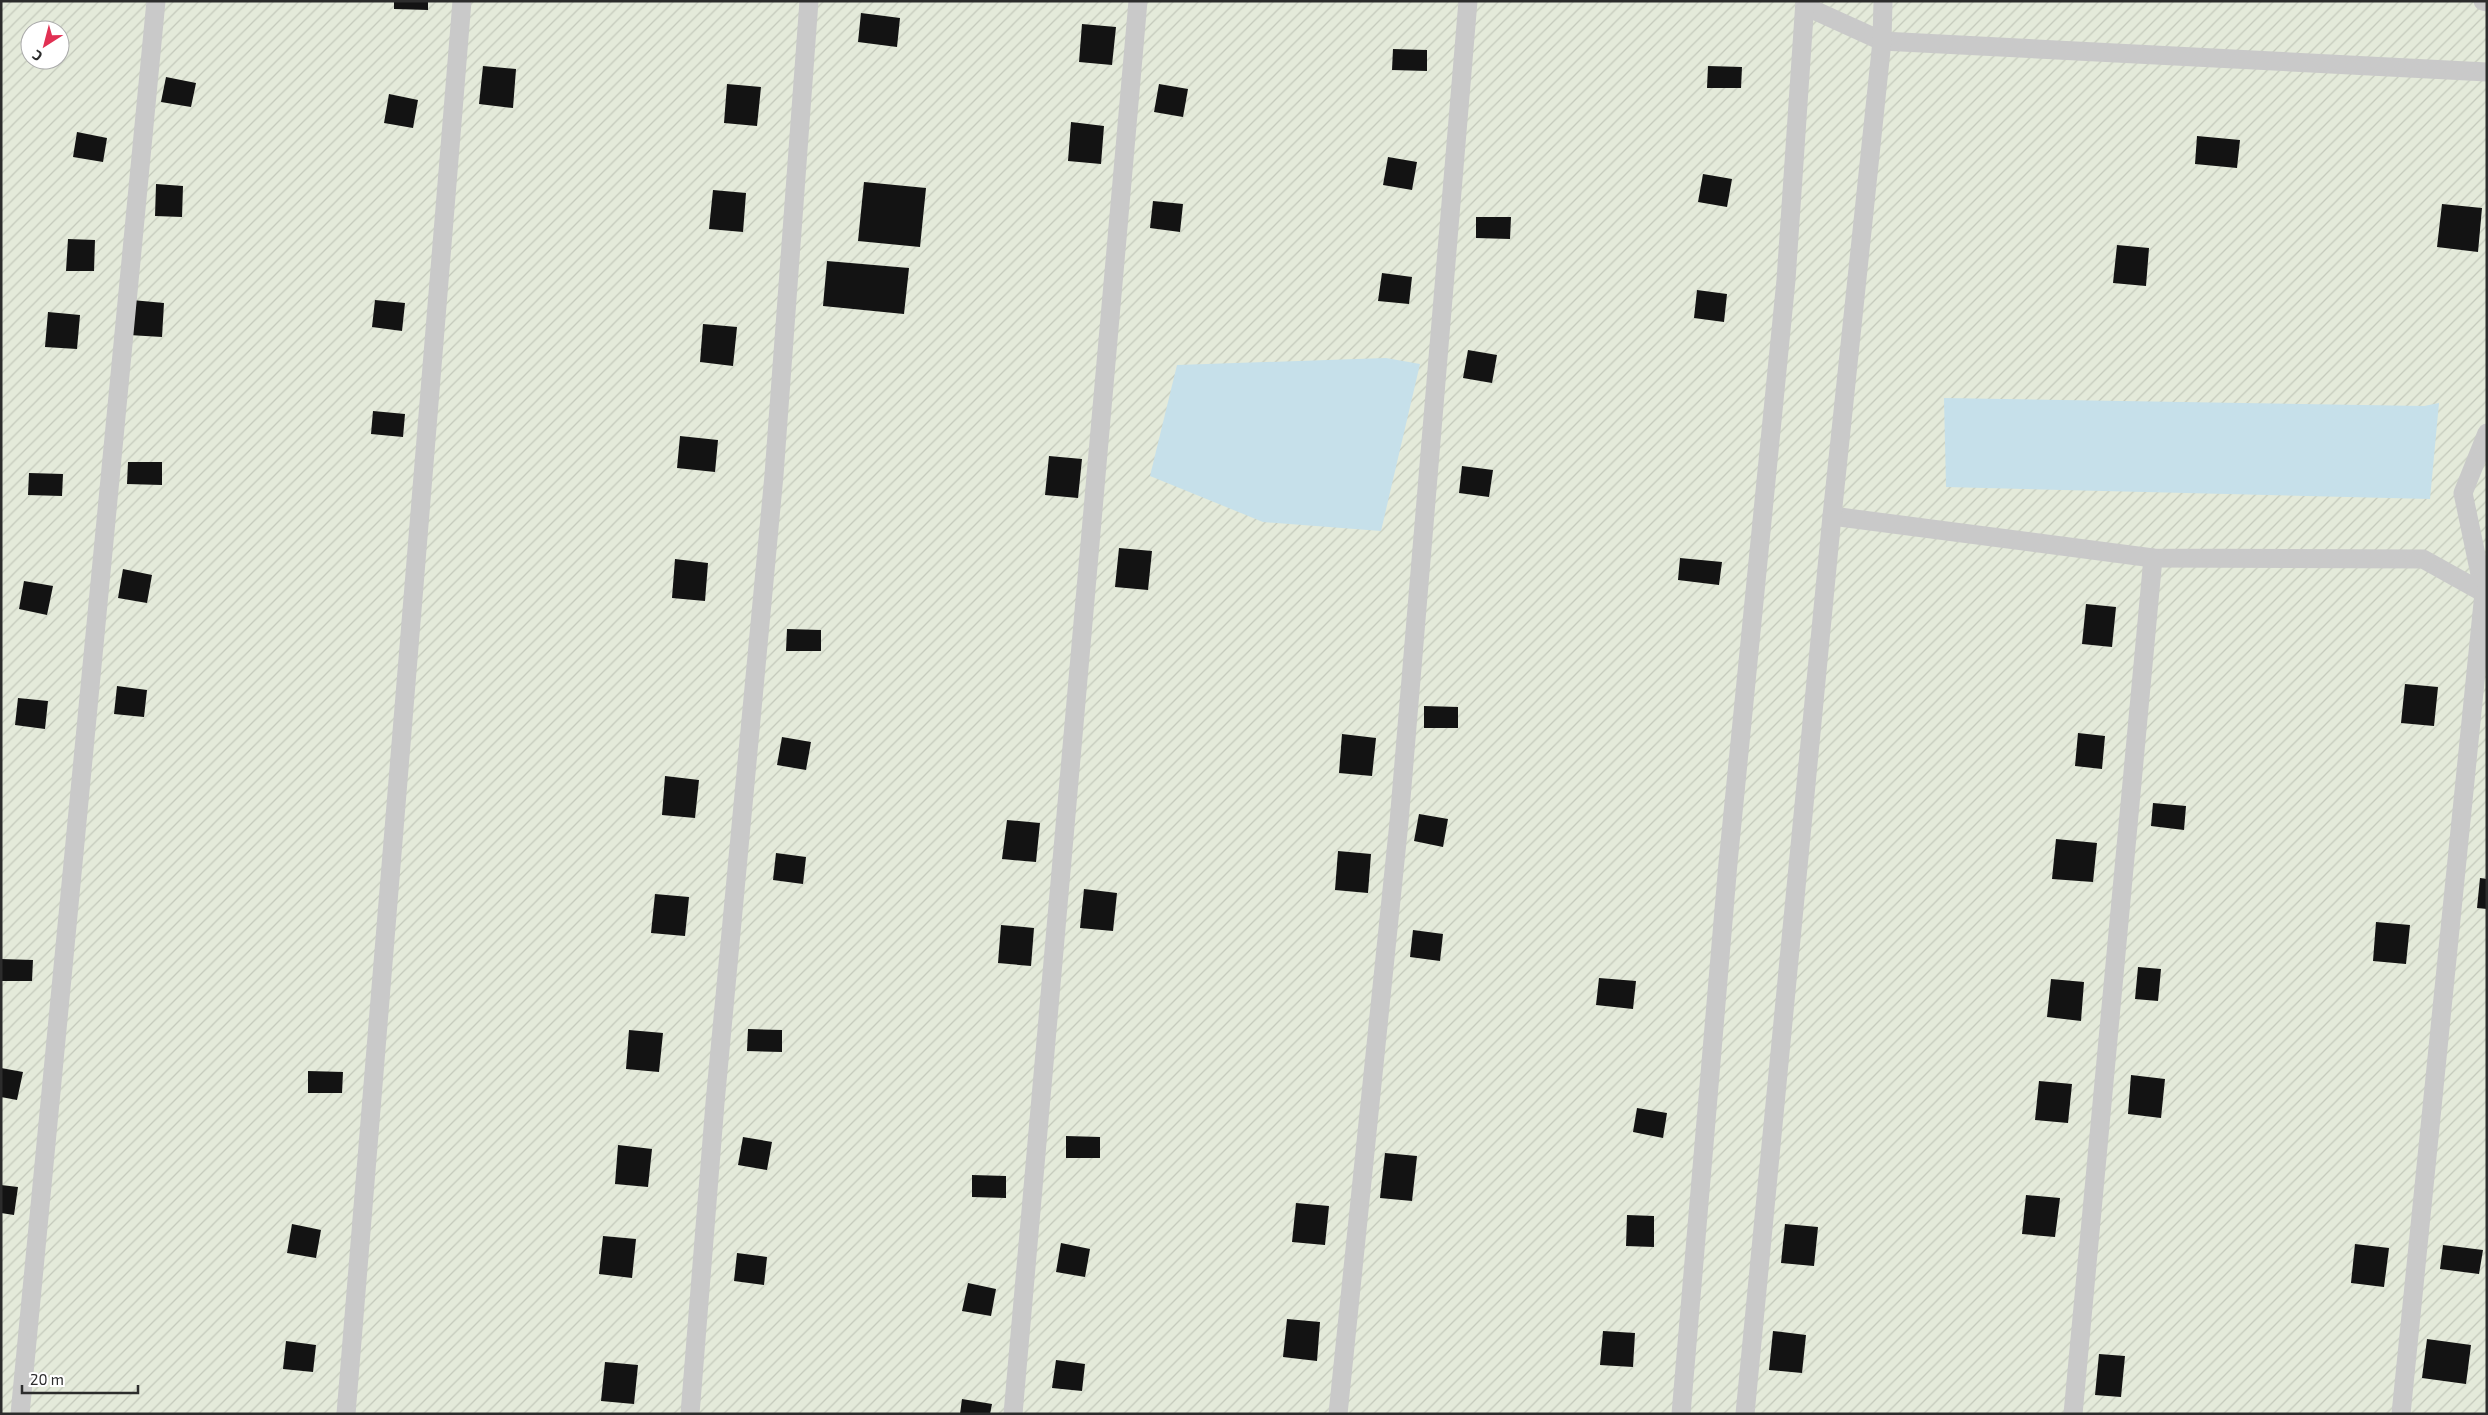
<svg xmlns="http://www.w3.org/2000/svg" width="2488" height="1415" viewBox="0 0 2488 1415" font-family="'Exo 2',sans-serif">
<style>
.garden{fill:url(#garden-furrows);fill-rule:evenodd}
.water{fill:#c6e0ea}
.building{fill:#131313}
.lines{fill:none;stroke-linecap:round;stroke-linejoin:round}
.lane{stroke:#c9c9c9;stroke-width:19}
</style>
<defs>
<pattern id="garden-furrows" width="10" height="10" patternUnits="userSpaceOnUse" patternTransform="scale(1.25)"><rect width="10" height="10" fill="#e4eada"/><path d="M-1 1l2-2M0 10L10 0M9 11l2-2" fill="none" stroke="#c4c9bb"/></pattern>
</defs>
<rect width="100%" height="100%" fill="#fff"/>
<!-- garden -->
<path class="garden" d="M1,1H2487V1414H1ZM30,30H60V60H30Z"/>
<!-- water -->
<g class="water">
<path d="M1386,358L1420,364L1381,531L1263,522L1150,476L1177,365Z"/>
<path d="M1944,398L2424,406L2439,403L2430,499L1946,487Z"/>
</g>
<!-- building -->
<g class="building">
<path d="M394,1H428V10L394,9Z"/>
<path d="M861,13L900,18L897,47L858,42Z"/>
<path d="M1082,24L1116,27L1112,65L1079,62Z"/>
<path d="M1393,49L1427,50V71L1392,70Z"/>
<path d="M483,66L516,69L513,108L479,104Z"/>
<path d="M1708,66L1742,67L1741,88H1707Z"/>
<path d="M166,77L196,83L191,107L161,102Z"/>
<path d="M727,84L761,87L757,126L724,123Z"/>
<path d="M1159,84L1188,89L1183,117L1154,112Z"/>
<path d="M389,94L418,100L413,128L384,123Z"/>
<path d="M1071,122L1104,126L1101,164L1068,161Z"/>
<path d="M77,132L107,138L103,162L73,157Z"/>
<path d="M2197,136L2240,140L2237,168L2195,164Z"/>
<path d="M1388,157L1417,162L1412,190L1383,185Z"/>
<path d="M1703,174L1732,179L1727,207L1698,202Z"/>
<path d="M864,182L926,188L920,247L858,241Z"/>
<path d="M156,184L183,186L182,217L155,216Z"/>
<path d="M713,190L746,193L743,232L709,229Z"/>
<path d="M1153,201L1183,204L1180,232L1150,228Z"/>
<path d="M2442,204L2482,208L2478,252L2437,247Z"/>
<path d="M1476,217H1511L1510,239L1476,238Z"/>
<path d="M68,239L95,240L94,271H66Z"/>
<path d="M2117,245L2149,248L2146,286L2113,283Z"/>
<path d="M827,261L909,268L904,314L823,306Z"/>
<path d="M1382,273L1412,277L1409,304L1378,301Z"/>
<path d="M1697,290L1727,294L1724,322L1694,318Z"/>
<path d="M132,300L164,303L162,337L129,335Z"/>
<path d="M375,300L405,303L402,331L372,327Z"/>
<path d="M48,312L80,315L77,349L45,347Z"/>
<path d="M703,324L737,327L733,366L700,362Z"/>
<path d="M1468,350L1497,355L1492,383L1463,378Z"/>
<path d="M373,411L405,414L403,437L371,434Z"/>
<path d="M680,436L718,440L715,472L677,468Z"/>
<path d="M1049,456L1082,459L1078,498L1045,495Z"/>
<path d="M128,462H162V485L127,484Z"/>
<path d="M1462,466L1493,470L1489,497L1459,493Z"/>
<path d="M29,473L63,474L62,496L28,495Z"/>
<path d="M1119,548L1152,551L1148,590L1115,587Z"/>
<path d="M1680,558L1722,562L1719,585L1678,580Z"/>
<path d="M675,559L708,563L705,601L672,598Z"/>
<path d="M123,569L152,575L147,603L118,598Z"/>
<path d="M24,581L53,586L47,615L19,609Z"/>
<path d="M2086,604L2116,607L2112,647L2082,644Z"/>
<path d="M787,629L821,630V651H786Z"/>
<path d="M2405,684L2438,687L2434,726L2401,723Z"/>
<path d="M117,686L147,690L144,717L114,714Z"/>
<path d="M18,698L48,701L45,729L15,725Z"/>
<path d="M1424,706L1458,707V728H1424Z"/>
<path d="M2078,733L2105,736L2102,769L2075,766Z"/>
<path d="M1342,734L1376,738L1372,776L1339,773Z"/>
<path d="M782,737L811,742L806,770L777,765Z"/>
<path d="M665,776L699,780L695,818L662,815Z"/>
<path d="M2153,803L2186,806L2184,830L2151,826Z"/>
<path d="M1419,814L1448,819L1443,847L1414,841Z"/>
<path d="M1007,820L1040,823L1036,862L1002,859Z"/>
<path d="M2056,839L2097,843L2093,882L2052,879Z"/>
<path d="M1338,851L1371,854L1368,893L1335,890Z"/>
<path d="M776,853L806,857L803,884L773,880Z"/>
<path d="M2480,878L2487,879V909L2477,908Z"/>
<path d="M1084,889L1117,893L1113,931L1080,928Z"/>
<path d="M655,894L689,897L685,936L651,933Z"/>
<path d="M2376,922L2410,925L2406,964L2373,961Z"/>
<path d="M1001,925L1034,928L1031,966L998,963Z"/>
<path d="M1413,930L1443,934L1440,961L1410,957Z"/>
<path d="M1,959L33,960L32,981H1Z"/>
<path d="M2138,967L2161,969L2158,1001L2135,999Z"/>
<path d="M1599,978L1636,981L1633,1009L1596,1005Z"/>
<path d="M2051,979L2084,982L2081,1021L2047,1017Z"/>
<path d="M748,1029L782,1030V1052L747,1051Z"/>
<path d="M629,1030L663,1033L659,1072L626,1069Z"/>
<path d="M1,1068L23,1072L17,1100L1,1097Z"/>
<path d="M308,1071L343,1072L342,1093H308Z"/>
<path d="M2131,1075L2165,1079L2161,1118L2128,1114Z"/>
<path d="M2039,1081L2072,1084L2068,1123L2035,1120Z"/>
<path d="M1637,1108L1667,1113L1663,1138L1633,1132Z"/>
<path d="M1066,1136L1100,1137V1158H1066Z"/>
<path d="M743,1137L772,1142L767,1170L738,1165Z"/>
<path d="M618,1145L652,1149L648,1187L615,1184Z"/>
<path d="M1385,1153L1417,1156L1412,1201L1380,1198Z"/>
<path d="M972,1175L1006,1176V1198L972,1197Z"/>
<path d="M1,1185L18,1187L14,1215L1,1213Z"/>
<path d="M2026,1195L2060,1198L2055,1237L2022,1234Z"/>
<path d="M1296,1203L1329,1206L1325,1245L1292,1242Z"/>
<path d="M1627,1215L1654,1216V1247L1626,1246Z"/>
<path d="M292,1224L321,1230L316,1258L287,1253Z"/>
<path d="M1785,1224L1818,1227L1814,1266L1781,1263Z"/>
<path d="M603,1236L636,1239L632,1278L599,1274Z"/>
<path d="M1061,1243L1090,1249L1085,1277L1056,1272Z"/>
<path d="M2355,1244L2389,1248L2384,1287L2351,1283Z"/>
<path d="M2443,1245L2483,1250L2479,1274L2440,1269Z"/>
<path d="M737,1253L767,1257L764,1285L734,1281Z"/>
<path d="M968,1283L996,1289L991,1316L962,1311Z"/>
<path d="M1287,1319L1320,1322L1317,1361L1283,1357Z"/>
<path d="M1603,1331L1635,1333L1633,1367L1600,1365Z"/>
<path d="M1773,1331L1806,1335L1802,1373L1769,1370Z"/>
<path d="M2427,1339L2471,1345L2466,1384L2422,1378Z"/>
<path d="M286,1341L316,1345L313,1372L283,1369Z"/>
<path d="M2099,1354L2125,1356L2121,1397L2095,1395Z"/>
<path d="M1056,1360L1085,1364L1082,1391L1052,1388Z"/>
<path d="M605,1362L638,1365L634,1404L601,1401Z"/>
<path d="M962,1399L992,1404L990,1414H960Z"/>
</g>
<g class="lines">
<!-- lane -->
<g class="lane">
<path d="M2483,1L2487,2"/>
<path d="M1805,6L1882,41L2487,72"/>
<path d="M1832,516L2153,558L2423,559L2484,593L2463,493L2487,433"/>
<path d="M20,1414L156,1"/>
<path d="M346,1414L462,1"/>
<path d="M690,1414L715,1103L774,475L809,1"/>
<path d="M1013,1414L1138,1"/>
<path d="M1338,1414L1399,822L1468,1"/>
<path d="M1681,1414L1728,863L1786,280L1805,1"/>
<path d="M1745,1414L1832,516L1882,41L1883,1"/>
<path d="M2073,1414L2153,558"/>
<path d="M2401,1414L2484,593"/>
</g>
</g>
<!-- border -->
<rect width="2488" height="1415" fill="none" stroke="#2c2c2c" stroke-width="5"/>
<!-- north arrow -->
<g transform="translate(45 45) rotate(216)"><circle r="24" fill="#ffffff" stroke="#ababab"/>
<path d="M0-4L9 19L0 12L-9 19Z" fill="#e13053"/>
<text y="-8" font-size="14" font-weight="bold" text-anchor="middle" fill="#2c2c2c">С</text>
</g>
<!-- scale -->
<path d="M22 1385v8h116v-8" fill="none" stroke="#2c2c2c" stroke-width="2.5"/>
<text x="30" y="1385" font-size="15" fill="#2c2c2c" stroke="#ffffff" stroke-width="4" paint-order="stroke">20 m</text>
</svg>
